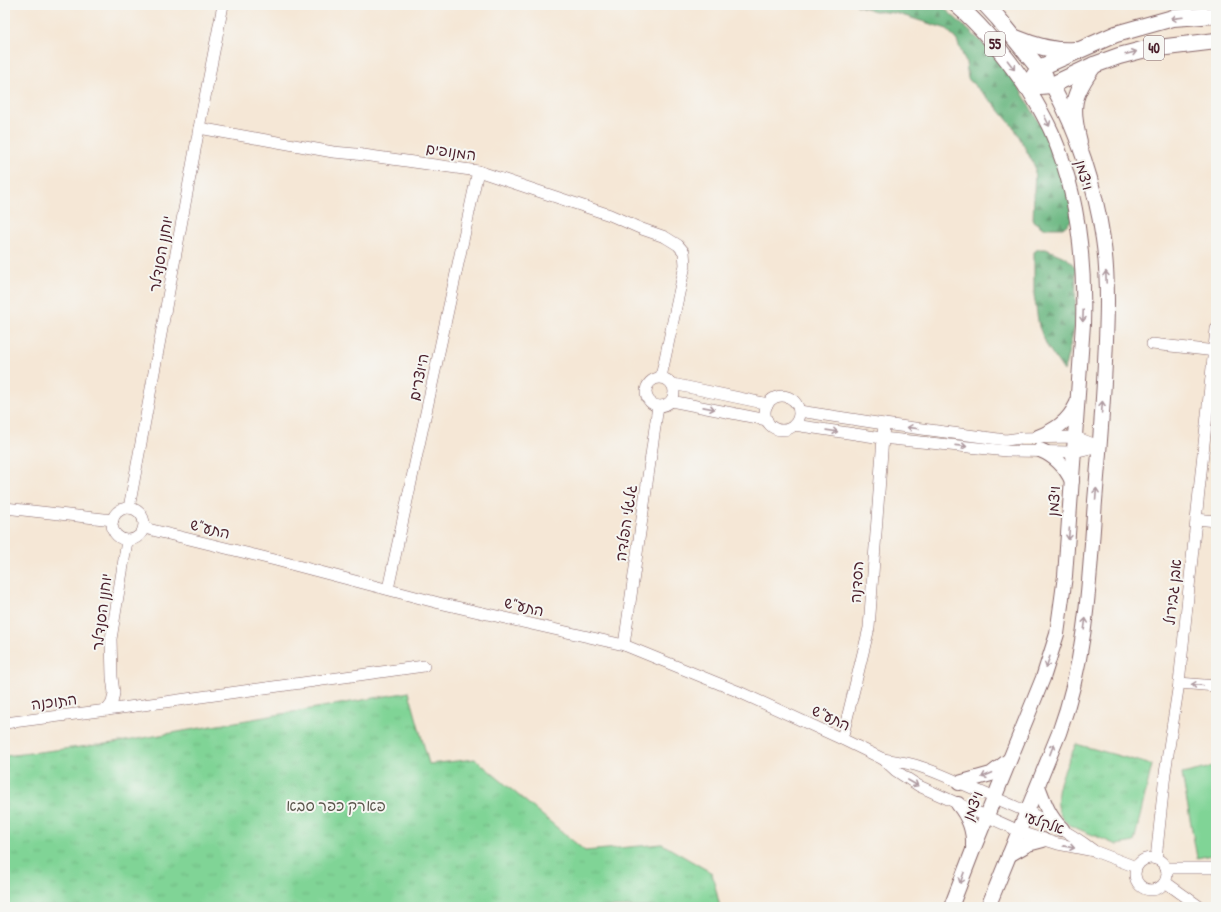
<svg xmlns="http://www.w3.org/2000/svg" width="1221" height="912" viewBox="0 0 1221 912" font-family="'Patrick Hand','Playpen Sans Hebrew',sans-serif">
<style>
.grass{fill:url(#grass-tufts);stroke:#657a60}
.forest{fill:url(#forest-firs);stroke:#596a55}
.pitch{fill:#80d496;stroke:#657a60}
.lines{fill:none;stroke-linecap:round;stroke-linejoin:round}
.minor-casing{stroke:#866567;stroke-width:12}
.major-casing{stroke:#866567;stroke-width:16}
.highway-casing{stroke:#866567;stroke-width:18}
.minor{stroke:#fff;stroke-width:11}
.major{stroke:#fff;stroke-width:14}
.highway{stroke:#fff;stroke-width:16}
.oneway{stroke:#ae9aa0}
.labels{text-anchor:middle;stroke-width:4;stroke-linejoin:round;paint-order:stroke}
.shield{fill:#f6f6f2;stroke:#7e6067;stroke-width:1}
.shield-label{font-size:14px;font-weight:bold;fill:#4a1f2b}
.street-label{font-size:15px;fill:#4a1f2b;stroke:#f6f6f2}
.park-label{font-size:15px;fill:#5a554b;stroke:#f6f6f2}
</style>
<defs>
<pattern id="grass-tufts" width="24" height="20" patternUnits="userSpaceOnUse"><rect width="24" height="20" fill="#80d496"/><path d="M3 7l-1-3M5 7V3M7 7l1-3M15 17l-1-3M17 17v-4M19 17l1-3" fill="none" stroke="#70b681"/></pattern>
<pattern id="forest-firs" width="22" height="20" patternUnits="userSpaceOnUse"><rect width="22" height="20" fill="#68b67f"/><path d="M5 1l3.5 6h-7zM16 11l3.5 6h-7z" fill="#589368"/></pattern>
</defs>
<rect width="100%" height="100%" fill="#f6f6f2"/>
<filter id="ink" filterUnits="userSpaceOnUse"><feTurbulence type="fractalNoise" baseFrequency=".025" numOctaves="2"/><feDisplacementMap in="SourceGraphic" scale="8" xChannelSelector="R" yChannelSelector="G"/><feConvolveMatrix kernelMatrix="1 2 1 2 8 2 1 2 1" color-interpolation-filters="sRGB"/></filter>
<filter id="wash" filterUnits="userSpaceOnUse"><feTurbulence type="fractalNoise" baseFrequency=".012" numOctaves="4" result="noise"/><feDisplacementMap in="SourceGraphic" scale="16" xChannelSelector="R" yChannelSelector="G"/><feGaussianBlur stdDeviation="0.9" result="paint"/><feColorMatrix in="noise" values="0 0 0 0 0 0 0 0 0 0 0 0 0 0 0 0 0 1.4 0 .05"/><feComposite in="paint" operator="in"/></filter>
<g filter="url(#wash)">
<rect width="100%" height="100%" fill="#f5e7d6"/>
<!-- grass -->
<g class="grass">
<path d="M409,692L429,764L475,759L585,851L662,844L712,873L720,907H5V756L114,743Z"/>
<path d="M1076,744L1152,765L1134,842L1117,845L1069,825C1044,804 1066,768 1076,744Z"/>
</g>
<!-- forest -->
<g class="forest">
<path d="M856,5H941L986,46L1017,84L1044,131L1066,180L1073,219L1063,228H1043L1033,221L1035,167L1015,129L994,104L968,79L966,63L957,41L947,29L895,13L875,11Z"/>
<path d="M1038,249H1046L1067,258L1076,268L1075,325L1064,371L1047,346L1039,327L1034,295V252Z"/>
</g>
<!-- pitch -->
<path class="pitch" d="M1216,766V854L1197,858L1182,774Z"/>
</g>
<g filter="url(#ink)">
<g class="lines">
<!-- minor casing -->
<g class="minor-casing">
<g id="minor">
<path d="M199,128L333,152L356,154L478,171L610,215L642,229L665,237L678,245L684,252L685,265L661,377"/>
<path d="M1152,344L1216,351"/>
<circle cx="660" cy="392" r="14"/>
<path d="M673,384L768,404"/>
<circle cx="782" cy="413" r="17"/>
<path d="M671,401L767,420"/>
<path d="M799,411L884,424L1006,440L1021,438L1075,437L1099,446"/>
<path d="M794,425L882,438L1007,451L1074,452L1100,446"/>
<circle cx="128" cy="524" r="16"/>
<path d="M5,508L113,520"/>
<path d="M129,508L199,128L223,5"/>
<path d="M1196,519L1216,521"/>
<path d="M144,528L275,560L439,603L624,645L737,691L842,739L883,759L896,771L919,786L1026,834L1058,844L1094,851L1136,867"/>
<path d="M388,589L478,171"/>
<path d="M624,645L658,406"/>
<path d="M1179,683L1216,686"/>
<path d="M107,710L112,703L114,693L112,677L111,639L127,541"/>
<path d="M5,723L107,710L424,666"/>
<path d="M842,739L869,628L884,424"/>
<path d="M883,759C894,761 905,762 915,765C939,772 963,785 986,794C1023,810 1061,825 1093,850"/>
<circle cx="1151" cy="874" r="16"/>
<path d="M1156,859L1165,773L1179,683L1216,329"/>
<path d="M1166,868H1216"/>
<path d="M1165,882L1200,907"/>
</g>
</g>
<!-- major casing -->
<g class="major-casing">
<g id="major">
<path d="M1038,437C1055,430 1068,422 1076,405"/>
<path d="M1040,450C1055,456 1065,466 1072,481"/>
<path d="M959,783L991,774L1009,760"/>
<path d="M1038,786C1044,802 1049,817 1062,829"/>
<path d="M958,804C968,816 974,830 973,846"/>
<path d="M1009,855L1028,844L1043,840"/>
<path d="M951,907L973,850L1043,678L1057,634L1065,576L1083,324C1085,260 1078,193 1052,133C1045,117 1036,102 1027,87"/>
<path d="M988,907L1059,733C1087,656 1089,582 1095,501C1099,455 1103,408 1105,362C1107,321 1109,279 1103,239C1095,185 1078,133 1052,85"/>
</g>
</g>
<!-- highway casing -->
<g class="highway-casing">
<g id="highway">
<path d="M957,5C984,28 1007,58 1027,87"/>
<path d="M986,5L998,18L1045,76"/>
<path d="M1016,38C1035,46 1055,52 1075,50"/>
<path d="M1027,87L1039,68L1116,34L1173,18L1216,15"/>
<path d="M1027,87L1052,85L1094,65L1119,56L1142,50L1216,41"/>
<path d="M1079,142C1070,106 1072,95 1094,65"/>
</g>
</g>
<!-- minor -->
<use href="#minor" class="minor"/>
<!-- major -->
<use href="#major" class="major"/>
<!-- highway -->
<use href="#highway" class="highway"/>
</g>
<!-- one-way arrows -->
<defs><path id="oneway-shaft" d="M-6 0H5M1.5-3L5.5 0L1.5 3" fill="none" stroke-width="1.6" stroke-linecap="round" stroke-linejoin="round"/></defs>
<g class="oneway">
<use href="#oneway-shaft" transform="translate(1177 18) rotate(173)"/>
<use href="#oneway-shaft" transform="translate(1131 53) rotate(-15)"/>
<use href="#oneway-shaft" transform="translate(1011 65) rotate(53)"/>
<use href="#oneway-shaft" transform="translate(1047 121) rotate(64)"/>
<use href="#oneway-shaft" transform="translate(1106 277) rotate(-92)"/>
<use href="#oneway-shaft" transform="translate(1083 316) rotate(92)"/>
<use href="#oneway-shaft" transform="translate(1102 407) rotate(-86)"/>
<use href="#oneway-shaft" transform="translate(709 408) rotate(11)"/>
<use href="#oneway-shaft" transform="translate(913 428) rotate(-173)"/>
<use href="#oneway-shaft" transform="translate(832 431) rotate(8)"/>
<use href="#oneway-shaft" transform="translate(961 446) rotate(6)"/>
<use href="#oneway-shaft" transform="translate(1096 494) rotate(-86)"/>
<use href="#oneway-shaft" transform="translate(1069 534) rotate(94)"/>
<use href="#oneway-shaft" transform="translate(1085 624) rotate(-82)"/>
<use href="#oneway-shaft" transform="translate(1048 662) rotate(109)"/>
<use href="#oneway-shaft" transform="translate(1197 685) rotate(-175)"/>
<use href="#oneway-shaft" transform="translate(1052 749) rotate(-69)"/>
<use href="#oneway-shaft" transform="translate(987 775) rotate(157)"/>
<use href="#oneway-shaft" transform="translate(913 783) rotate(30)"/>
<use href="#oneway-shaft" transform="translate(1069 847) rotate(11)"/>
<use href="#oneway-shaft" transform="translate(962 878) rotate(110)"/>
</g>
</g>
<g class="labels">
<!-- shield labels -->
<g class="shield">
<rect x="985" y="32" width="20" height="24" rx="3"/>
<rect x="1144" y="36" width="20" height="24" rx="3"/>
</g>
<g class="shield-label">
<text x="995" y="49">55</text>
<text x="1154" y="53">40</text>
</g>
<!-- street labels -->
<g class="street-label">
<text transform="translate(451 152) rotate(8)" y="5">המנופים</text>
<text transform="translate(1084 175) rotate(74)" y="5">ויצמן</text>
<text transform="translate(161 254) rotate(-80)" y="5">יוחנן הסנדלר</text>
<text transform="translate(419 377) rotate(-78)" y="5">היוצרים</text>
<text transform="translate(1054 501) rotate(-86)" y="5">ויצמן</text>
<text transform="translate(626 523) rotate(-82)" y="5">גלגלי הפלדה</text>
<text transform="translate(210 529) rotate(14)" y="5">התע"ש</text>
<text transform="translate(857 582) rotate(-86)" y="5">הסדנה</text>
<text transform="translate(1173 592) rotate(-84)" y="5">אבן גבירול</text>
<text transform="translate(524 607) rotate(13)" y="5">התע"ש</text>
<text transform="translate(102 612) rotate(-83)" y="5">יוחנן הסנדלר</text>
<text transform="translate(54 702) rotate(-7)" y="5">התוכנה</text>
<text transform="translate(831 718) rotate(25)" y="5">התע"ש</text>
<text transform="translate(973 806) rotate(-68)" y="5">ויצמן</text>
<text transform="translate(1044 823) rotate(19)" y="5">אלקלעי</text>
</g>
<!-- park labels -->
<g class="park-label">
<text x="336" y="811">פארק כפר סבא</text>
</g>
</g>
<!-- margin -->
<rect width="1221" height="912" fill="none" stroke="#f6f6f2" stroke-width="20"/>
</svg>
